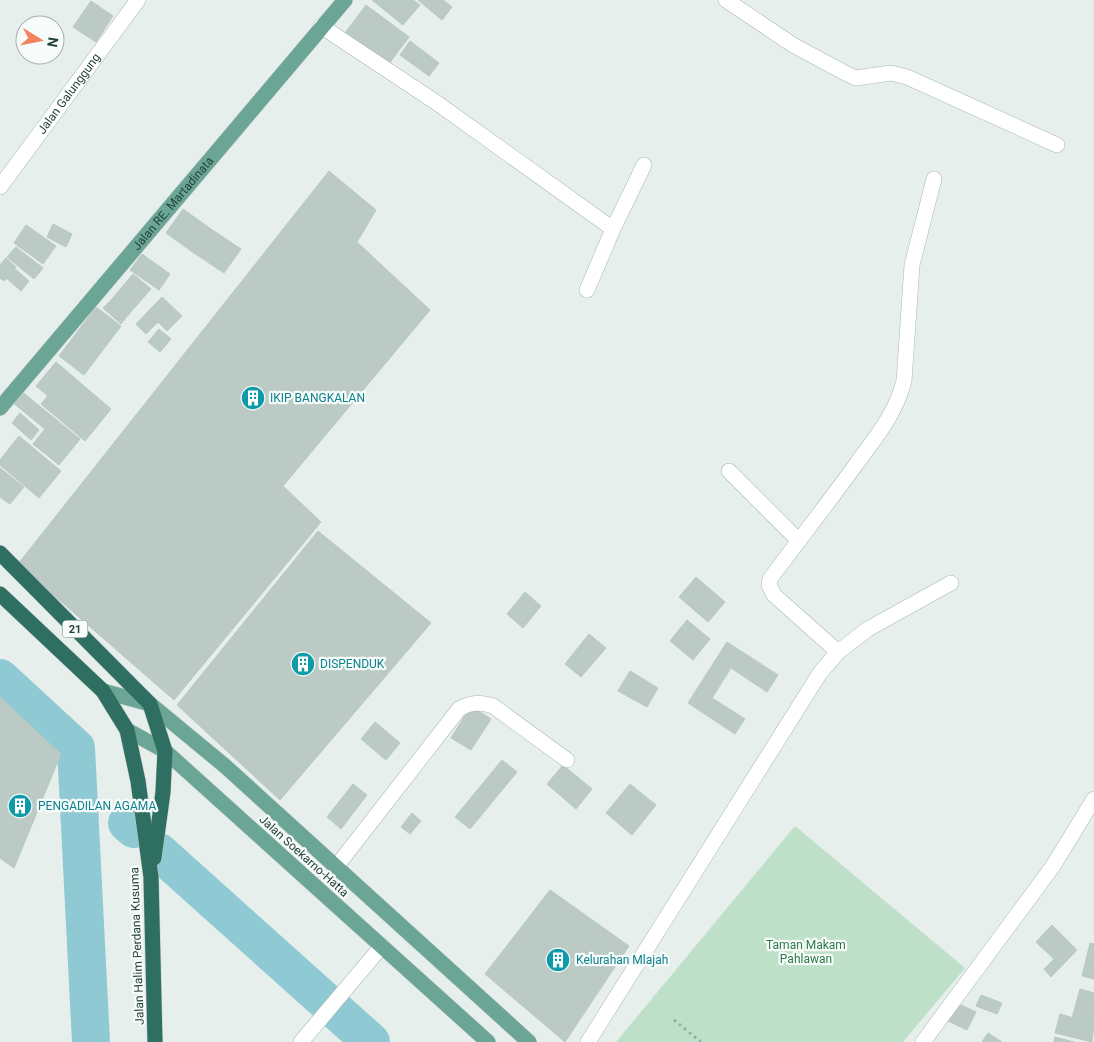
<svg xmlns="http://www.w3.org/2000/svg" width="1094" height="1042" viewBox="0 0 1094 1042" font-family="Roboto,sans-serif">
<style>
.green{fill:#bfe0c8}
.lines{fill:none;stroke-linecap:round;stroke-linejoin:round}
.river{stroke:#8ec9d4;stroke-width:38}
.building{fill:#bbcac4;stroke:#b8c9c2}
.minor-casing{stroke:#a8b8b2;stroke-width:16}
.major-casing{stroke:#c2cac8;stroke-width:16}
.highway-casing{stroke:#c2cac8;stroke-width:16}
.path{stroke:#86b3a5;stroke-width:3;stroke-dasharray:2.5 4;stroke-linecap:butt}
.minor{stroke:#fff;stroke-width:15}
.major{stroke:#6aa596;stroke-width:15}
.highway{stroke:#2f6f62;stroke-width:15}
.labels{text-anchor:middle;stroke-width:4.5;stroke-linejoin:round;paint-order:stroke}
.shield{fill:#f7fbf9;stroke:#637a73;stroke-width:1}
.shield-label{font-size:11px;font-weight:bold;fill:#24423a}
.street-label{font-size:12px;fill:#24423a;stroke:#f7fbf9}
.culture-label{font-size:12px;fill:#0d838f;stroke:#f7fbf9;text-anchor:start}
.park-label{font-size:12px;fill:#2d7a4b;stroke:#f7fbf9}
</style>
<rect width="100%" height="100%" fill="#e6efeb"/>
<!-- green -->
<path class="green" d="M795,826L965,968L903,1042H616Z"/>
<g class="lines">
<!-- river -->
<g class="river">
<path d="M0,678L76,748L91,1042"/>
<path d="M127,823L134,829"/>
<path d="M159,852L371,1042"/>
</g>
</g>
<!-- building -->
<g class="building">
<path d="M372,0H413L420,5L403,25Z"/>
<path d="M418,0H443L452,7L442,20Z"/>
<path d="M91,1L113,16L96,42L73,27Z"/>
<path d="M366,5L409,37L388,65L345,33Z"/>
<path d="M410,41L439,63L429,76L400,55Z"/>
<path d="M329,171L376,210L357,242L430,310L283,486L321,522L174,700L18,564Z"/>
<path d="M183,209L211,229L194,253L166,233Z"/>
<path d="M53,224L72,234L66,247L47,237Z"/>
<path d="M26,225L56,246L43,264L14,243Z"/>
<path d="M211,229L241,249L224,273L194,253Z"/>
<path d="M16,247L43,268L34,279L7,257Z"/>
<path d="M142,254L170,274L164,283L136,262Z"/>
<path d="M6,258L16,267L4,281L0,278V265Z"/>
<path d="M136,262L164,283L159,290L130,270Z"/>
<path d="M14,268L29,281L21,291L6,278Z"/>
<path d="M133,274L151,289L129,314L112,299Z"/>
<path d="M162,297L182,316L167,331L158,322L146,334L136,324Z"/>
<path d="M112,299L129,314L121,324L103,308Z"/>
<path d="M96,307L121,326L84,375L59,356Z"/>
<path d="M159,329L171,339L160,352L148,342Z"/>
<path d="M56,362L111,409L85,441L41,404L48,396L36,386Z"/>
<path d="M21,391L80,439L59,465L33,444L45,429L12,402Z"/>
<path d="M20,413L39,430L31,440L12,423Z"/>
<path d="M19,436L61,471L39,498L0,465V460Z"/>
<path d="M0,468L24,487L10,504L0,497Z"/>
<path d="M318,531L431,623L280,800L177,705Z"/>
<path d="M696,577L725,602L708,622L679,597Z"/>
<path d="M525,592L541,606L523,628L507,614Z"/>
<path d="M687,620L710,639L693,660L670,641Z"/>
<path d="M589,634L606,648L581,677L565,664Z"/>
<path d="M727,642L778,675L767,692L731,668L712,698L745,719L735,734L688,703Z"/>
<path d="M630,671L658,688L647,707L618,691Z"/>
<path d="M0,697L61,754L14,868L0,858Z"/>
<path d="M471,706L491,719L471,750L451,738Z"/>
<path d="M375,722L400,743L386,760L361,739Z"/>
<path d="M502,760L517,772L470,829L455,817Z"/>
<path d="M563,765L592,789L576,809L547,784Z"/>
<path d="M353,784L367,795L341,829L327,817Z"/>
<path d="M630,784L656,805L632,835L606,813Z"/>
<path d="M412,813L421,821L410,834L401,827Z"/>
<path d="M550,890L629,946L565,1042L485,974Z"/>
<path d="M1052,925L1077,950L1051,977L1044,969L1054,959L1036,942Z"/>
<path d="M1090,943L1094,944V967L1085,964Z"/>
<path d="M1085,964L1094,967V979L1082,976Z"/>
<path d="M1080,989L1094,993V1024L1072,1018Z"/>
<path d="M981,995L1002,1003L997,1014L976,1006Z"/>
<path d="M957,1003L976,1012L967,1030L948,1021Z"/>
<path d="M1060,1014L1094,1024L1092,1042L1055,1033Z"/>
<path d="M988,1033L1002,1042H982Z"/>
<path d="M1055,1037L1074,1042H1054Z"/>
</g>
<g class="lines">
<!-- minor casing -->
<g class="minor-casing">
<g id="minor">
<path d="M726,0L793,45L847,74L856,78L891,73L907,77L1057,145"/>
<path d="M321,26L437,103L613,229"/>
<path id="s1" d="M0,187L138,0"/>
<path d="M587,290L613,229L644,165"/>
<path d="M729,471L799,541"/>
<path d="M838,652L774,595L769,585L770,579C799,540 829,502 857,463C876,437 896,413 904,381L912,265L934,179"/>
<path d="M336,867L459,709C471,702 479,702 493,706L567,760"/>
<path d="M301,1042L382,946"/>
<path d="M588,1042L820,673L838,652L868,629L951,583"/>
<path d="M923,1042L1053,866L1094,799"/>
</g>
</g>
<!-- major casing -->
<g class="major-casing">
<g id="major">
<path id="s2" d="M0,408L345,0"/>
<path d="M103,691L150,704L225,766L529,1042"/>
<path d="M127,730L165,751L488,1042"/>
</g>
</g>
<!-- highway casing -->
<g class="highway-casing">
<g id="highway">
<path d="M0,553L150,704L165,751L163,792L154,858"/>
<path d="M0,594L103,691L127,730L138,781L151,877L155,1042"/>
</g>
</g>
<!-- path -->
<path class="path" d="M674,1020L701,1042"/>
<!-- minor -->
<use href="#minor" class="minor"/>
<!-- major -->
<use href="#major" class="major"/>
<!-- highway -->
<use href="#highway" class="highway"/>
</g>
<!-- icons -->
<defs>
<g id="building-disc" transform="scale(1.25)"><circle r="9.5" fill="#0f9aa8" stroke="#f7fbf9"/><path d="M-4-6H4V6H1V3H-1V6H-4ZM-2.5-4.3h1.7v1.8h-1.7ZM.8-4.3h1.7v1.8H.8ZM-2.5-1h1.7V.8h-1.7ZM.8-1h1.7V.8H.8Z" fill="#fff"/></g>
</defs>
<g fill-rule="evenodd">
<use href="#building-disc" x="253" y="398"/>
<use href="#building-disc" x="303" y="664"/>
<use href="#building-disc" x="20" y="806"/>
<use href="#building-disc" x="558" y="960"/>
</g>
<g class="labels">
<!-- shield labels -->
<rect class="shield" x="62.5" y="620.5" width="25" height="17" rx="4"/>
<g class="shield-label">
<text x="75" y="633">21</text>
</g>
<!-- street labels -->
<g class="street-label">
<text dy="4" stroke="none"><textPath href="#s1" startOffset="116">Jalan Galunggung</textPath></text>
<text dy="4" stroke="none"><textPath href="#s2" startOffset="268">Jalan RE. Martadinata</textPath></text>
<text transform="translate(304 856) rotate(42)" y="4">Jalan Soekarno-Hatta</text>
<text transform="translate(137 946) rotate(-92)" y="4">Jalan Halim Perdana Kusuma</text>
</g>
<!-- culture labels -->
<g class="culture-label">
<text x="270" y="402">IKIP BANGKALAN</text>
<text x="320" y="668">DISPENDUK</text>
<text x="38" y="810">PENGADILAN AGAMA</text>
<text x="576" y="964">Kelurahan Mlajah</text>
</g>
<!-- park labels -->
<g class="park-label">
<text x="806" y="949">Taman Makam<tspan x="806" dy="14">Pahlawan</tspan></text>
</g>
</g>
<!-- north arrow -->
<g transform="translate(40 40) rotate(100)"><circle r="24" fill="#f7fbf9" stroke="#a3b1ad"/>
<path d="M0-4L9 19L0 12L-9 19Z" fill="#f4845f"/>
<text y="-8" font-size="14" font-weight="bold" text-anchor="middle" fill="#24423a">N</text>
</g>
</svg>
